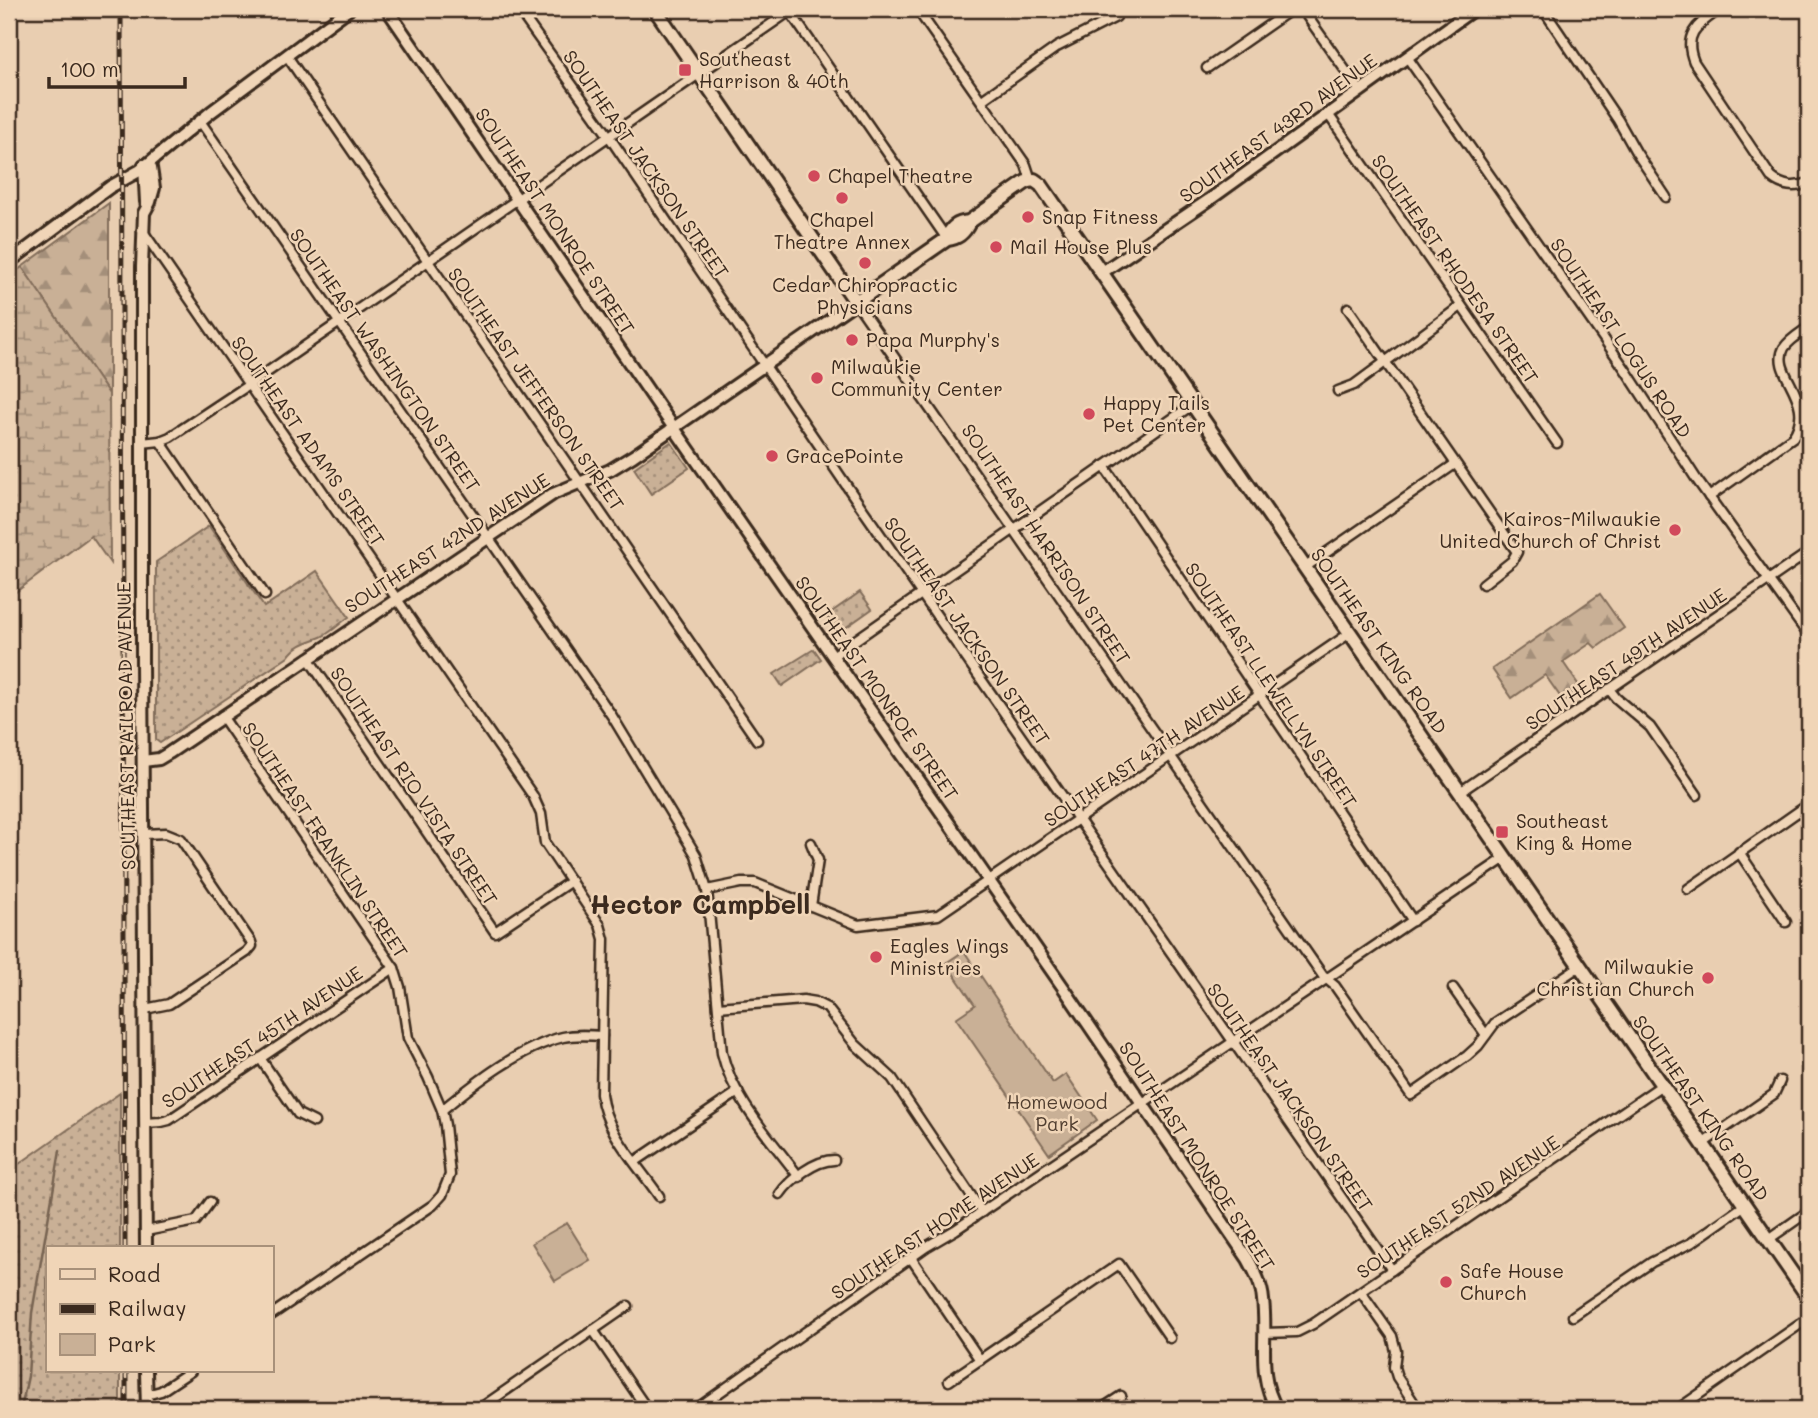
<svg xmlns="http://www.w3.org/2000/svg" width="1818" height="1418" viewBox="0 0 1818 1418" font-family="Mali,sans-serif">
<style>
.grass{fill:url(#grass-dots);stroke:#826d5a;stroke-width:2}
.forest{fill:url(#forest-firs);stroke:#826d5a;stroke-width:2}
.wetland{fill:url(#wetland-marsh);stroke:#826d5a;stroke-width:2}
.green{fill:#c9b096;stroke:#826d5a;stroke-width:2}
.lines{fill:none;stroke-linecap:round;stroke-linejoin:round}
.stream{stroke:#776351;stroke-width:2.5}
.minor-casing{stroke:#3b2a1e;stroke-width:13}
.tertiary-casing{stroke:#3b2a1e;stroke-width:16}
.secondary-casing{stroke:#3b2a1e;stroke-width:18}
.minor{stroke:#f0d5b7;stroke-width:8}
.tertiary{stroke:#f0d5b7;stroke-width:10}
.secondary{stroke:#f0d5b7;stroke-width:12}
.rail-casing{stroke:#3b2a1e;stroke-width:5}
.rail{stroke:#f0d5b7;stroke-width:2.5;stroke-dasharray:8;stroke-linecap:butt}
.poi-dot{fill:#d1495b;stroke:#f0d5b7;stroke-width:2.5}
.labels{text-anchor:middle;stroke-width:5;stroke-linejoin:round;paint-order:stroke}
.poi-label{font-size:19px;fill:#3b2a1e;stroke:#f0d5b7;text-anchor:start}
.street-label{font-size:19px;fill:#3b2a1e;stroke:#f0d5b7}
.park-label{font-size:19px;fill:#503e30;stroke:#f0d5b7}
.district-label{font-size:26px;font-weight:bold;fill:#3b2a1e;stroke:#f0d5b7}
</style>
<defs>
<pattern id="grass-dots" width="8" height="8" patternUnits="userSpaceOnUse" patternTransform="scale(1.75)"><rect width="8" height="8" fill="#c9b096"/><path d="M2 2h.1M6 6h.1" fill="none" stroke="#a48f7a" stroke-width="1.8" stroke-linecap="round"/></pattern>
<pattern id="forest-firs" width="22" height="20" patternUnits="userSpaceOnUse" patternTransform="scale(1.75)"><rect width="22" height="20" fill="#c9b096"/><path d="M5 1l3.5 6h-7zM16 11l3.5 6h-7z" fill="#a48f7a"/></pattern>
<pattern id="wetland-marsh" width="20" height="14" patternUnits="userSpaceOnUse" patternTransform="scale(1.75)"><rect width="20" height="14" fill="#c9b096"/><path d="M1 5h8M5 5V1M11 12h8M15 12V8" fill="none" stroke="#a48f7a"/></pattern>
</defs>
<rect width="100%" height="100%" fill="#e9ceb1"/>
<filter id="ink" filterUnits="userSpaceOnUse"><feTurbulence type="fractalNoise" baseFrequency=".0143" numOctaves="2"/><feDisplacementMap in="SourceGraphic" scale="14" xChannelSelector="R" yChannelSelector="G"/><feConvolveMatrix kernelMatrix="1 2 1 2 8 2 1 2 1" color-interpolation-filters="sRGB"/></filter>
<g filter="url(#ink)">
<!-- grass -->
<g class="grass">
<path d="M671,442L689,468L651,494L634,468Z"/>
<path d="M209,526L264,607L317,571L349,617C340,623 331,633 321,637C308,642 297,644 288,657L160,743L156,740V562Z"/>
<path d="M860,592L872,609L838,633L826,616Z"/>
<path d="M814,649L821,659L782,686L774,674Z"/>
<path d="M120,1093V1248H47V1371H120V1409H9V1171Z"/>
</g>
<!-- forest -->
<g class="forest">
<path d="M109,203V394L22,267Z"/>
<path d="M1600,594L1624,628L1596,648L1591,643L1563,662L1582,690L1564,702L1545,675L1512,698L1492,669Z"/>
</g>
<!-- wetland -->
<path class="wetland" d="M22,267L109,394L110,563L91,536L9,597V277Z"/>
<!-- green -->
<g class="green">
<path d="M964,951L1053,1083L1066,1074L1097,1120L1049,1154L956,1018L975,1005L946,963Z"/>
<path d="M567,1223L590,1260L555,1281L532,1243Z"/>
</g>
<g class="lines">
<!-- stream -->
<path class="stream" d="M21,1409L28,1376L32,1313L60,1151"/>
<!-- minor casing -->
<g class="minor-casing">
<g id="minor">
<path d="M518,9L608,135L857,501L1392,1270"/>
<path d="M788,9L947,239"/>
<path d="M917,9L1026,165L1031,180"/>
<path d="M1302,9L1360,91"/>
<path d="M1543,9L1618,120L1636,152L1666,197"/>
<path d="M1720,9C1699,24 1682,33 1694,62L1771,177C1783,187 1794,188 1809,183"/>
<path d="M287,56L757,740"/>
<path d="M1407,57L1625,369L1697,480L1809,636"/>
<path d="M1207,68L1292,9"/>
<path d="M982,100L1057,47L1116,17L1112,9"/>
<path d="M1328,114L1557,443"/>
<path d="M200,121L612,716L696,855L707,890L722,1053C733,1100 771,1139 799,1177"/>
<path d="M142,230L533,796L541,814L545,843L600,925L604,939L601,1094C605,1132 638,1165 659,1196"/>
<path d="M856,302L1323,976L1335,986L1411,1095L1467,1056L1478,1046L1495,1023L1580,966"/>
<path d="M1348,308L1517,552L1512,561L1483,584"/>
<path d="M1338,391L1354,385L1461,306"/>
<path d="M160,441L265,595"/>
<path d="M142,443L160,441L170,437L250,384L793,9"/>
<path d="M1104,466L1413,921"/>
<path d="M1709,497L1793,437C1818,399 1770,374 1784,348C1790,339 1801,333 1809,327"/>
<path d="M1304,568L1455,464"/>
<path d="M834,655L1192,405"/>
<path d="M308,658L495,932L571,881"/>
<path d="M1609,689L1616,698L1650,727L1697,795"/>
<path d="M222,716L394,968L400,987L408,1038L428,1077L442,1110L445,1125L450,1175L442,1195L433,1205L271,1315"/>
<path d="M1460,792L1809,552"/>
<path d="M144,834L166,833L181,839L251,942L252,946L247,952L169,1004L145,1009"/>
<path d="M811,843L818,860L811,906"/>
<path d="M1739,852L1786,922"/>
<path d="M1688,889L1809,804"/>
<path d="M707,890L741,883H755L858,925L938,915L1350,633"/>
<path d="M1453,988L1486,1035"/>
<path d="M718,1007L803,1000L815,1002L827,1008L855,1044L892,1078L982,1212"/>
<path d="M260,1058L298,1114L314,1122"/>
<path d="M442,1110C475,1083 521,1047 563,1037C576,1034 589,1035 602,1036"/>
<path d="M145,1123L161,1122L169,1120L394,968"/>
<path d="M1702,1144L1774,1094L1780,1081"/>
<path d="M636,1161L738,1092"/>
<path d="M780,1194C790,1179 816,1160 834,1160"/>
<path d="M146,1231L196,1221L210,1202"/>
<path d="M1769,1239L1809,1211"/>
<path d="M911,1258L980,1360"/>
<path d="M1361,1292L1392,1336L1396,1351L1394,1367L1397,1377L1418,1409"/>
<path d="M1573,1316L1652,1262L1691,1243L1745,1205"/>
<path d="M593,1330L647,1409"/>
<path d="M1264,1333L1297,1332L1313,1324L1662,1085"/>
<path d="M949,1381L1119,1264L1170,1338"/>
<path d="M146,1395L161,1391L191,1371"/>
<path d="M479,1409L628,1306"/>
<path d="M696,1409L926,1247L955,1230C1139,1106 1323,983 1505,858"/>
<path d="M1101,1409L1121,1396"/>
<path d="M1678,1409L1809,1318"/>
</g>
</g>
<!-- tertiary casing -->
<g class="tertiary-casing">
<g id="tertiary">
<path d="M387,9L667,418L1065,990L1248,1259C1255,1272 1262,1285 1263,1300C1268,1338 1256,1375 1277,1409"/>
<path d="M144,165L151,168L154,188L150,202L144,213L142,267V662L146,1248"/>
<path d="M144,165L146,202"/>
<path d="M9,262L110,187L139,171L211,112L349,9"/>
<path d="M1101,273L1209,200L1474,9"/>
<path d="M143,761L159,759L169,753L553,494L610,470L633,456L856,302"/>
<path d="M146,1371L147,1409"/>
</g>
</g>
<!-- secondary casing -->
<g class="secondary-casing">
<g id="secondary">
<path d="M655,9L856,302L947,239C958,238 964,233 969,222"/>
<path d="M947,239C951,227 957,223 969,222L1026,182L1034,180L1041,185L1809,1298"/>
</g>
</g>
<!-- minor -->
<use href="#minor" class="minor"/>
<!-- tertiary -->
<use href="#tertiary" class="tertiary"/>
<!-- secondary -->
<use href="#secondary" class="secondary"/>
<!-- rail casing -->
<g class="rail-casing">
<g id="rail">
<path d="M121,9L125,1248"/>
<path d="M126,1371V1409"/>
</g>
</g>
<!-- rail -->
<use href="#rail" class="rail"/>
</g>
</g>
<!-- markers -->
<g class="poi-dot">
<rect x="678" y="63" width="14" height="14" rx="3.5"/>
<circle cx="814" cy="176" r="7"/>
<circle cx="842" cy="198" r="7"/>
<circle cx="1028" cy="217" r="7"/>
<circle cx="996" cy="247" r="7"/>
<circle cx="865" cy="263" r="7"/>
<circle cx="852" cy="340" r="7"/>
<circle cx="817" cy="378" r="7"/>
<circle cx="1089" cy="414" r="7"/>
<circle cx="772" cy="456" r="7"/>
<circle cx="1675" cy="530" r="7"/>
<rect x="1495" y="825" width="14" height="14" rx="3.5"/>
<circle cx="876" cy="957" r="7"/>
<circle cx="1708" cy="978" r="7"/>
<circle cx="1446" cy="1282" r="7"/>
</g>
<g class="labels">
<!-- poi labels -->
<g class="poi-label">
<text x="699" y="66">Southeast<tspan x="699" dy="22">Harrison &amp; 40th</tspan></text>
<text x="828" y="183">Chapel Theatre</text>
<text x="1042" y="224">Snap Fitness</text>
<text x="842" y="227" text-anchor="middle">Chapel<tspan x="842" dy="22">Theatre Annex</tspan></text>
<text x="1010" y="254">Mail House Plus</text>
<text x="865" y="292" text-anchor="middle">Cedar Chiropractic<tspan x="865" dy="22">Physicians</tspan></text>
<text x="866" y="347">Papa Murphy's</text>
<text x="831" y="374">Milwaukie<tspan x="831" dy="22">Community Center</tspan></text>
<text x="1103" y="410">Happy Tails<tspan x="1103" dy="22">Pet Center</tspan></text>
<text x="786" y="463">GracePointe</text>
<text x="1661" y="526" text-anchor="end">Kairos-Milwaukie<tspan x="1661" dy="22">United Church of Christ</tspan></text>
<text x="1516" y="828">Southeast<tspan x="1516" dy="22">King &amp; Home</tspan></text>
<text x="890" y="953">Eagles Wings<tspan x="890" dy="22">Ministries</tspan></text>
<text x="1694" y="974" text-anchor="end">Milwaukie<tspan x="1694" dy="22">Christian Church</tspan></text>
<text x="1460" y="1278">Safe House<tspan x="1460" dy="22">Church</tspan></text>
</g>
<!-- street labels -->
<g class="street-label">
<text transform="translate(1278 128) rotate(-36)" y="7">SOUTHEAST 43RD AVENUE</text>
<text transform="translate(646 164) rotate(55)" y="7">SOUTHEAST JACKSON STREET</text>
<text transform="translate(555 221) rotate(56)" y="7">SOUTHEAST MONROE STREET</text>
<text transform="translate(1455 269) rotate(55)" y="7">SOUTHEAST RHODESA STREET</text>
<text transform="translate(1621 338) rotate(56)" y="7">SOUTHEAST LOGUS ROAD</text>
<text transform="translate(385 360) rotate(55)" y="7">SOUTHEAST WASHINGTON STREET</text>
<text transform="translate(536 389) rotate(55)" y="7">SOUTHEAST JEFFERSON STREET</text>
<text transform="translate(308 441) rotate(55)" y="7">SOUTHEAST ADAMS STREET</text>
<text transform="translate(447 543) rotate(-33)" y="7">SOUTHEAST 42ND AVENUE</text>
<text transform="translate(1046 544) rotate(56)" y="7">SOUTHEAST HARRISON STREET</text>
<text transform="translate(967 631) rotate(55)" y="7">SOUTHEAST JACKSON STREET</text>
<text transform="translate(1379 641) rotate(55)" y="7">SOUTHEAST KING ROAD</text>
<text transform="translate(1626 659) rotate(-34)" y="7">SOUTHEAST 49TH AVENUE</text>
<text transform="translate(1271 685) rotate(56)" y="7">SOUTHEAST LLEWELLYN STREET</text>
<text transform="translate(877 688) rotate(55)" y="7">SOUTHEAST MONROE STREET</text>
<text transform="translate(126 726) rotate(-91)" y="7">SOUTHEAST RAILROAD AVENUE</text>
<text transform="translate(1144 756) rotate(-34)" y="7">SOUTHEAST 47TH AVENUE</text>
<text transform="translate(414 786) rotate(56)" y="7">SOUTHEAST RIO VISTA STREET</text>
<text transform="translate(325 840) rotate(56)" y="7">SOUTHEAST FRANKLIN STREET</text>
<text transform="translate(262 1037) rotate(-34)" y="7">SOUTHEAST 45TH AVENUE</text>
<text transform="translate(1290 1097) rotate(55)" y="7">SOUTHEAST JACKSON STREET</text>
<text transform="translate(1701 1108) rotate(55)" y="7">SOUTHEAST KING ROAD</text>
<text transform="translate(1197 1156) rotate(57)" y="7">SOUTHEAST MONROE STREET</text>
<text transform="translate(1458 1207) rotate(-34)" y="7">SOUTHEAST 52ND AVENUE</text>
<text transform="translate(935 1226) rotate(-34)" y="7">SOUTHEAST HOME AVENUE</text>
</g>
<!-- park labels -->
<g class="park-label">
<text x="1057" y="1109">Homewood<tspan x="1057" dy="22">Park</tspan></text>
</g>
<!-- district labels -->
<g class="district-label">
<text x="700" y="914">Hector Campbell</text>
</g>
</g>
<!-- margin -->
<rect width="1818" height="1418" fill="none" stroke="#f0d5b7" stroke-width="35"/>
<rect x="18" y="18" width="1783" height="1383" fill="none" stroke="#3b2a1e" stroke-width="2.5" filter="url(#ink)"/>
<!-- legend -->
<rect x="46" y="1246" width="228" height="126" fill="#f0d5b7" stroke="#a8917a" stroke-width="2"/>
<rect x="60" y="1269" width="35" height="10" fill="#f0d5b7" stroke="#a8917a" stroke-width="2"/>
<text x="108" y="1282" font-size="21" fill="#3b2a1e">Road</text>
<rect x="60" y="1304" width="35" height="10" fill="#3b2a1e" stroke="#a8917a" stroke-width="2"/>
<text x="108" y="1316" font-size="21" fill="#3b2a1e">Railway</text>
<rect x="60" y="1334" width="35" height="21" fill="#c9b096" stroke="#a8917a" stroke-width="2"/>
<text x="108" y="1352" font-size="21" fill="#3b2a1e">Park</text>
<!-- scale -->
<path d="M49 77v10h136v-10" fill="none" stroke="#3b2a1e" stroke-width="3.5"/>
<text x="60" y="77" font-size="21" fill="#3b2a1e" stroke="#f0d5b7" stroke-width="5" paint-order="stroke">100 m</text>
</svg>
